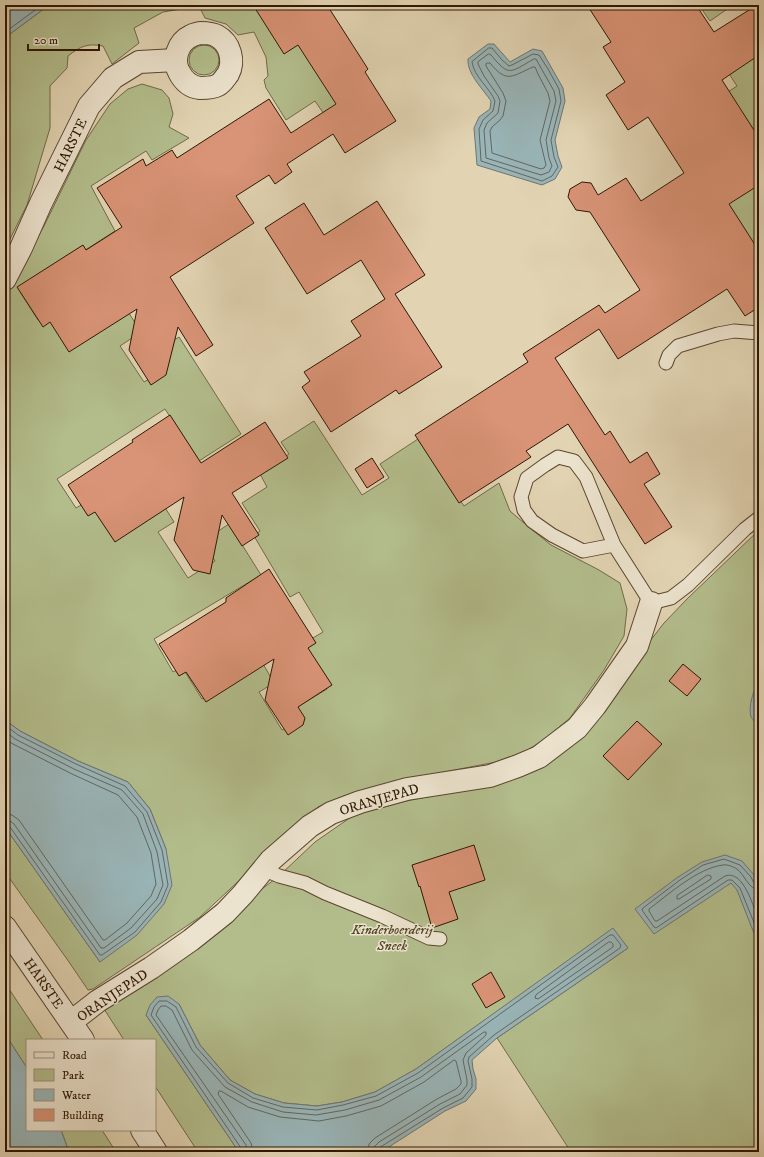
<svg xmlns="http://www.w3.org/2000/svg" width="764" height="1157" viewBox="0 0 764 1157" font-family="'IM FELL DW Pica',serif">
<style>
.green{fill:#b3bd8c;stroke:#706a48}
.water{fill:#99b5b8;stroke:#6e7670}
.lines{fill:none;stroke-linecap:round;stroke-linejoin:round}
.shore{stroke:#63665e;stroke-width:1}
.building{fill:#d99376;stroke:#2d1703}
.service-casing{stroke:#5a462f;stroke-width:15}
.minor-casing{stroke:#5a462f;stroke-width:24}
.tertiary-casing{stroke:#5a462f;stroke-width:24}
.service{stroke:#ece3ce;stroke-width:13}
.minor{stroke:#ece3ce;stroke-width:22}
.tertiary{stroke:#ece3ce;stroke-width:22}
.labels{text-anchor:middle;stroke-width:3;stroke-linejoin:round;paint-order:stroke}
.street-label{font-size:14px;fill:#2d1703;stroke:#ece3ce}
.park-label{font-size:14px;font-style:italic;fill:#55492c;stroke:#ece3ce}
</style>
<rect width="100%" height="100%" fill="#e2d4b3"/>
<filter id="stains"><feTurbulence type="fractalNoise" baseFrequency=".005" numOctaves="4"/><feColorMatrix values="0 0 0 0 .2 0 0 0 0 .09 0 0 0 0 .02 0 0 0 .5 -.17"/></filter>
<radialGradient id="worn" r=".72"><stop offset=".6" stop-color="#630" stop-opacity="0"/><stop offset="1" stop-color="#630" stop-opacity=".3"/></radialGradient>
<!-- green -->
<g class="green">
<path d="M49,5H254L295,39L339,104L324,114L315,101L286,120L266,88L264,80L268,76L266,57L254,32L238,35L226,24L205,18L199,6L163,12L134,28L139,43L112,64L103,46C87,43 81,46 68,56L67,68L50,86V128L27,205L5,249V35L10,34Z"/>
<path d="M699,5H733L710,21Z"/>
<path d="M759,43V138L728,92L737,86L724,66Z"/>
<circle cx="204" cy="60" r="15"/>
<path d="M142,84L162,90L169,98L173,114L169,127L189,138L152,160L146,151L91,186L115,231L20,292L38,320L53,311L125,307L141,332L120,346L144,382L162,371L151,354L179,337L241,434L199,461L165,409L57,479L76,508L88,501L159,498L174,522L158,532L188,578L215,561L203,541L229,524L261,575L154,639L173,672L182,667L202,699L262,662L274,683L259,692L282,730L300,720L294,709L327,689L301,645L323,632L299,592L290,597L254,536L260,531L242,503L267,487L259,472L289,454L281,442L314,421L362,495L389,478L380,464L418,439L464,506L499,483L510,511L531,529L551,545L599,570L620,583L627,609L624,636L604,670L570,718L546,738L522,754L496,762L392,782L344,796L318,807L200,917L93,989L88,990L69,962L5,872V827L100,962L166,849L150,809L128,782L78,761L20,731L5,720V296L44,226L86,140L110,104L128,89Z"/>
<path d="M759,170V252L684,246Z"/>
<path d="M759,530V1152H571L497,1038L628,948L613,929L416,1069L375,1092L342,1102L317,1106L284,1103L255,1094L230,1080L200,1045L179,1004L146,1015L239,1152H198L155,1086V1040H124L104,1009L279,876L315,842L354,815L406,801L474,788L600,714L650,641L664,623L687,599Z"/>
<path d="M5,983L43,1040H27V1068L5,1034Z"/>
<path d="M61,1130H102L116,1152H69Z"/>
</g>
<!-- water -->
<g class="water">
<path d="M5,5H49L10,34L5,35Z"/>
<path d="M488,44H494L510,62L533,49L542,51L563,88L565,101L555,140L558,156L562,167L555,179L542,185L477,165L474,128L479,117L490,109L491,101C483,89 467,74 468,59Z"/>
<path d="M759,683V727C757,724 753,720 751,717C748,707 753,690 759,683Z"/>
<path d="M5,720L20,731L78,761L128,782L150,809L166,849L172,885L164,904L137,935L100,962L5,827Z"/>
<path d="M725,855L742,861L754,875L759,884V946L737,890L731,883L654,934L635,909L678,877L702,862Z"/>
<path d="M613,928L628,948L497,1038L472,1060L473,1069L476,1079V1089L466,1101L445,1111L381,1152H239L146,1015L150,1005L157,997L168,996L179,1004L200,1045L230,1080L255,1094L284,1103L317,1106L342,1102L375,1092L416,1069Z"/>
<path d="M5,1034L27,1068V1130H61L69,1152H5Z"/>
</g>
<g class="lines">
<!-- shore -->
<g class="shore">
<path d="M5,31L8,30L42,5"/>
<path d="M489,48H492L502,60L509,66L512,65L533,54L539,55L548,69L559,89L561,101L551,140L554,157L558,167L552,176L542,181L481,161L479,129L483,120L493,111L495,101C490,88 474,77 472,62Z"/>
<path d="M489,54L491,55C510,78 510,72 534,59H536L554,91L556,101L546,140L549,158L552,166L549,172L541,175L486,158L484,130L487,123L498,113L500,101L498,96L484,76L478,64V62Z"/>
<path d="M488,63H490C507,84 512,76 533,67H535L538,74L548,93L550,101L540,140L546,165L544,168L541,169L492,153L490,131L492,127L500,120L503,116L506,101L503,93L486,66V64Z"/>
<path d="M5,725L18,735L76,764L125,786L147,812L162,850L168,885L161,902L135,932L102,955H100L10,827L8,825H5"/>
<path d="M5,731L15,739L74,769L122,790L143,814L157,852L163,885L157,899L131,928L104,948H101L14,824L10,821L5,820"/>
<path d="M5,739L13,744L72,774L118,795L137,817L151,853L156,884L151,896L127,923L105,940H103L19,820L12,815L5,814"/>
<path d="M708,875L711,876V879L679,899H677V896Z"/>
<path d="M759,884L754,883L751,877L740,865L724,859L703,865L680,880L643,908L642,910L654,927L656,928L728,880H732L740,888L759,935"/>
<path d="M759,890C748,889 745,875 737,869C734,867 727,864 723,865C698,868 669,894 649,909V911L655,921H657L725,876C744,869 754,909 759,922"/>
<path d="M609,942H611L613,944V947L538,999L535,998L536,995Z"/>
<path d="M242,1152L241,1148L151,1015L154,1007L159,1001H167L176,1007L196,1047L228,1083L253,1098L283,1107L317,1110L343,1105L376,1096L418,1073L610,935H613L621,945L620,948L494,1035L469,1057L468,1061L472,1079V1087L463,1098L443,1108L382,1146L379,1148V1152"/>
<path d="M247,1152L246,1145L156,1015L158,1010L161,1006H166L172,1010L192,1050L225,1087L252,1102L283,1112L316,1115L345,1110L379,1100L421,1077L484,1032H486V1035L466,1053L463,1060L467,1080V1085L460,1094L440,1104L379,1142L375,1146L374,1152"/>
<path d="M253,1152L251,1143L218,1094L219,1091H221L248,1107L280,1117L319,1121L346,1116L381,1106L424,1082L454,1060L456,1061L461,1081V1084L456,1089L437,1099L375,1138L369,1144L368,1152"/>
</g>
</g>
<!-- building -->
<g class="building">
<path d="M253,5H327L368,69L365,72L396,121L345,153L333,134L287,164L292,172L275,184L269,175L236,196L254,223L170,277L213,345L196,356L178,327L166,375L151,385L129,350L137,309L69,352L50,322L43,327L17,287L83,245L86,250L122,227L97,188L143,159L146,166L172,150L177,158L269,99L291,133L336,104L298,45L284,54Z"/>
<path d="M587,5H696L714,32L757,5H759V55L722,80L759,138V185L729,204L759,251V307L745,316L727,289L618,359L599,329L555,358L605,435L610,431L630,463L647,452L660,474L644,484L672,527L645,544L568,424L526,451L531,457L459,503L415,435L528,362L523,354L599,305L605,313L640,290L590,212L576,210L568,197L570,189L582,182L591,183L598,195L626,178L641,201L684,173L648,117L628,130L606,95L625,82L603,47L611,42Z"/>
<path d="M377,201L425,275L395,294L442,367L399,394L396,390L331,432L302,387L310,381L304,372L361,336L351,321L385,299L361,260L307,294L265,228L304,203L324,235Z"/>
<path d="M170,415L201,463L265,422L288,458L232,493L259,535L242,546L222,515L210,574L193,570L174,540L184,497L115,542L95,512L88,516L68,485L133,442L132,440Z"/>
<path d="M372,458L384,477L367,488L355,469Z"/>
<path d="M269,569L316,643L308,648L332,685L298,707L305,718L303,725L288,735L265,700L274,659L206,702L186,672L179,676L159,644L226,602V598Z"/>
<path d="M683,664L701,679L687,696L669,681Z"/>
<path d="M637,721L662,744L628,780L603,756Z"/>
<path d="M474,845L485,880L449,892L458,919L432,928L420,886L419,887L412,865Z"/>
<path d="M491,972L505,997L486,1008L472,984Z"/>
</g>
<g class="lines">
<!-- service casing -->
<g class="service-casing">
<g id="service">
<path d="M666,363L669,355L678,346L718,334L734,331L759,333"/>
<path d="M614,545L583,551L552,535L532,521L524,510L521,497L527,478L545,465L558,457L574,461L586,477L614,545L651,603L671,598L688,585L745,529L759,518"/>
<path d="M263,869L279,876L305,883L325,893L382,916L429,938L440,939"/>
</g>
</g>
<!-- minor casing -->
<g class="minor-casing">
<g id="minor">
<path d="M200,33C206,33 212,33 217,36C230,43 235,61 228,74C225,78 222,83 218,85C213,88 206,88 200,88C190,87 183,80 179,72C172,60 178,42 191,36C194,34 197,34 200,33Z"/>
<path d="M5,279L21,248L41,203L89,106L113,78L139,62L176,60"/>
<path d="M71,1022L98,1001L151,968L191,940L225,913L243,894L271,860L310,826L331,813L360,802L407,789L490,776L518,766L539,757L577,728L595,706L637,646L651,603"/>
</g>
</g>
<!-- tertiary casing -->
<g class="tertiary-casing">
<g id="tertiary">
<path d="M5,927L83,1040"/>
<path d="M142,1130L156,1152"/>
</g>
</g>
<!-- service -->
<use href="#service" class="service"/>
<!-- minor -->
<use href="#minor" class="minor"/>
<!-- tertiary -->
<use href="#tertiary" class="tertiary"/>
</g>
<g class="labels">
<!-- street labels -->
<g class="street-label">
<text transform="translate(70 145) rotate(-64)" y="5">HARSTE</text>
<text transform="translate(379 799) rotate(-16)" y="5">ORANJEPAD</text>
<text transform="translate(44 983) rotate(55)" y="5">HARSTE</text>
<text transform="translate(112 995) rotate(-34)" y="5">ORANJEPAD</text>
</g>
<!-- park labels -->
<g class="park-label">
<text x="392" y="934">Kinderboerderij<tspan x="392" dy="16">Sneek</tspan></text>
</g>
</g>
<!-- margin -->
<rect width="764" height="1157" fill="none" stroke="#e2d4b3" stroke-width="20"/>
<rect x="6" y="6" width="752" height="1145" fill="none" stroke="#2d1703" stroke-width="2"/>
<rect x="10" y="10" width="744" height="1137" fill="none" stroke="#2d1703"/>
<!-- legend -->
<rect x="26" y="1039" width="130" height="92" fill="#ece3ce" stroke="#a0917d"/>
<rect x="34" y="1052" width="20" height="6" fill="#ece3ce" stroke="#a0917d"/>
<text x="62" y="1059" font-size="12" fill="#2d1703">Road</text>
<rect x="34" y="1069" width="20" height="12" fill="#b3bd8c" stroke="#a0917d"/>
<text x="62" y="1079" font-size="12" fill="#2d1703">Park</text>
<rect x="34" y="1089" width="20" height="12" fill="#99b5b8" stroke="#a0917d"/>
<text x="62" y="1099" font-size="12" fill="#2d1703">Water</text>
<rect x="34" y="1109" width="20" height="12" fill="#d99376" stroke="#a0917d"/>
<text x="62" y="1119" font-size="12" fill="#2d1703">Building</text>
<!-- scale -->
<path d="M28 44v6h71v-6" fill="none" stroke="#2d1703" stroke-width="2"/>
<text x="34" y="44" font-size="12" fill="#2d1703" stroke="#ece3ce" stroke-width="3" paint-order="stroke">20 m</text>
<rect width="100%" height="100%" filter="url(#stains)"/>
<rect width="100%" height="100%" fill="url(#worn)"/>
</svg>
